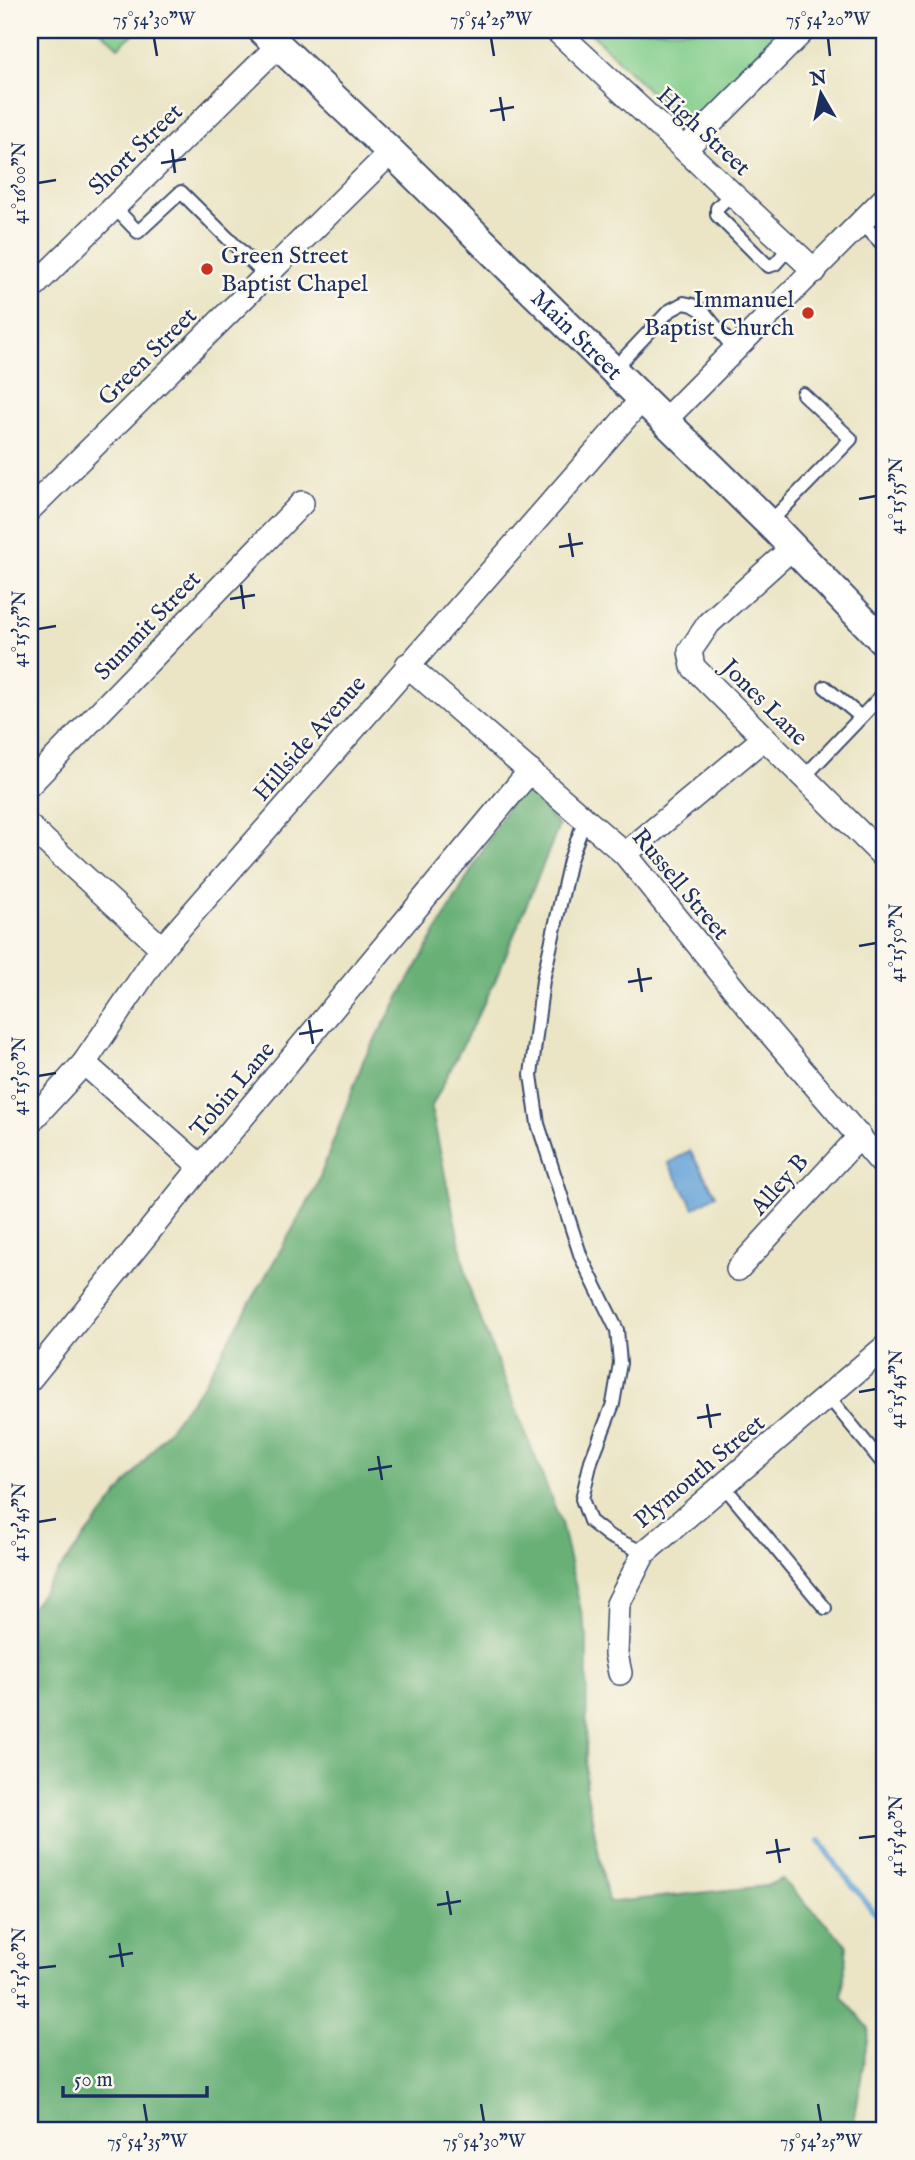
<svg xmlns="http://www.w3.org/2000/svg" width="915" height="2160" viewBox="0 0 915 2160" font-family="'IM FELL English',serif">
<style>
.green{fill:#82cd8b;stroke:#4e7e74;stroke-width:2}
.forest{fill:#69b077;stroke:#42706a;stroke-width:2}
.water{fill:#67a4d8;stroke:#416a9b;stroke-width:2}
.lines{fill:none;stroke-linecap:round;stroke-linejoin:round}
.stream{stroke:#67a4d8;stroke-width:6}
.service-casing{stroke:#3a4a6e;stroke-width:16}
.minor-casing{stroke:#3a4a6e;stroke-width:26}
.tertiary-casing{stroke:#3a4a6e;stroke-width:32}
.service{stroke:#fff;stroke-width:12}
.minor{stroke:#fff;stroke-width:23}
.tertiary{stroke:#fff;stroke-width:28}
.ticks{fill:none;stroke:#1b2f5e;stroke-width:2.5}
.poi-dot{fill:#c8321e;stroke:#fbf7ec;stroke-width:2.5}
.labels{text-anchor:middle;stroke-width:5;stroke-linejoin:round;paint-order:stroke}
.street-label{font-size:24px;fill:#1b2f5e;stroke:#fbf7ec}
.poi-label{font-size:24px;fill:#1b2f5e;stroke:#fbf7ec;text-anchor:start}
.neatline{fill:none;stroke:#1b2f5e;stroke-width:2.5}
.ticks-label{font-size:18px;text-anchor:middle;fill:#1b2f5e}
</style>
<rect width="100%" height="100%" fill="#fbf7ec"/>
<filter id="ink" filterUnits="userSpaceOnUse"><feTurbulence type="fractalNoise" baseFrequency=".0143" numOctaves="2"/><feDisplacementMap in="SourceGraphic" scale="14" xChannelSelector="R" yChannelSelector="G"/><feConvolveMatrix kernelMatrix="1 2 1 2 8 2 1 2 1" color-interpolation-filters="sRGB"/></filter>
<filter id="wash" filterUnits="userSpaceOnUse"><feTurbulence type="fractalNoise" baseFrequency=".00686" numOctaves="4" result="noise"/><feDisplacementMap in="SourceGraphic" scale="28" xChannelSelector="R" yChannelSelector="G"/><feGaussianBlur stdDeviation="1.57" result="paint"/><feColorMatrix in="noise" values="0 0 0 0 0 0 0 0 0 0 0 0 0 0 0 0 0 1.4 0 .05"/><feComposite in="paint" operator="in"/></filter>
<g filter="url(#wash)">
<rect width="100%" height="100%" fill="#ebe5c6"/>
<!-- green -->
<g class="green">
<path d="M100,30H138L118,47Z"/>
<path d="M588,30H779L685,127Z"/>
</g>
<!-- forest -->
<path class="forest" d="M521,783L559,826L495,981L431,1108L470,1292L561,1523L587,1637L586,1788L608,1901L613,1902L766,1886L782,1879L847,1945L842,1997L869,2028L853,2130H30V1608L203,1385L315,1190L364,1059Z"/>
<!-- water -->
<path class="water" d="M690,1151L716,1195L694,1208L668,1163Z"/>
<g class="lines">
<!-- stream -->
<path class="stream" d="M820,1841L837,1866L885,1926"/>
</g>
</g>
<g filter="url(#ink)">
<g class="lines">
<!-- service casing -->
<g class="service-casing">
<g id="service">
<path d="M732,193L717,208V215L765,263L769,266L775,264L790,247"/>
<path d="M114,207L138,232L181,192L266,276"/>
<path d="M861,222L885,247"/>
<path d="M613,370L669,311L684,303L693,305L703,311L735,350"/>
<path d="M769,523L851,439L803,394"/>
<path d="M825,687L861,717"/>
<path d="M804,777L885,692"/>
<path d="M585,819L570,860L543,980L531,1075L538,1124L581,1257L617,1330L620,1363L613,1404L591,1461L582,1499L590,1521L609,1536L644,1553"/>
<path d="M828,1396L885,1466"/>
<path d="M723,1485L825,1608"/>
</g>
</g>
<!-- minor casing -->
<g class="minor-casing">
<g id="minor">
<path d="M556,30L815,271"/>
<path d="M685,149L804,30"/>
<path d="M30,290L278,46"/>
<path d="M665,420L885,198"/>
<path d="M30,509L391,152"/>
<path d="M792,548L709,623L690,651L693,667L885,858"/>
<path d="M407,665L625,854L759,1020L885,1167"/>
<path d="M30,784L302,503"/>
<path d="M30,827L162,948"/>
<path d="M625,854L764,738"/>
<path d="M84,1063L201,1167"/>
<path d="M30,1122L84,1063L162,948L642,399"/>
<path d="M738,1269L860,1136"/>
<path d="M30,1379L201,1167L530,771"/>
<path d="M620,1673L616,1654L618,1604L644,1553L885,1347"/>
</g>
</g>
<!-- tertiary casing -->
<g class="tertiary-casing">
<g id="tertiary">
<path id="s1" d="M262,30L391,152L775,529L885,643"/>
</g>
</g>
<!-- service -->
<use href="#service" class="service"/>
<!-- minor -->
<use href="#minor" class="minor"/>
<!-- tertiary -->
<use href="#tertiary" class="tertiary"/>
</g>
</g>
<!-- ticks -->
<path class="ticks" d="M154,38L157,56M491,38L494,56M828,38L830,56M500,97L504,121M490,111L514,107M172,149L175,173M161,163L186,159M38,183L56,180M859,499L876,496M569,533L573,557M559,547L583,543M241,585L244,609M230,599L255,595M38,629L56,626M859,946L876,943M638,968L642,992M628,982L652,978M309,1020L313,1044M299,1034L323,1030M38,1076L56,1073M859,1392L876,1389M707,1404L711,1428M697,1418L721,1414M378,1456L382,1480M368,1470L392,1466M38,1522L56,1519M859,1838L876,1836M776,1839L780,1863M766,1853L790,1849M447,1891L451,1915M437,1905L461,1901M119,1943L123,1967M109,1957L133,1953M38,1968L56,1966M144,2104L147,2122M481,2104L484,2122M818,2104L821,2122"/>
<!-- markers -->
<g class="poi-dot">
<circle cx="207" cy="269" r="7"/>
<circle cx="808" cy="313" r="7"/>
</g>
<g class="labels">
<!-- street labels -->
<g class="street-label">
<text transform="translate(704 131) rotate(43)" y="8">High Street</text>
<text transform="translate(135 149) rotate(-44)" y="8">Short Street</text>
<text dy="8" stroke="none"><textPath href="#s1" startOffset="438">Main Street</textPath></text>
<text transform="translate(147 356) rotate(-45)" y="8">Green Street</text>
<text transform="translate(147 625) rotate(-46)" y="8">Summit Street</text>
<text transform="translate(765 702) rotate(45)" y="8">Jones Lane</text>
<text transform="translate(309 738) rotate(-49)" y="8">Hillside Avenue</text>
<text transform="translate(681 884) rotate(50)" y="8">Russell Street</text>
<text transform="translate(232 1089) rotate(-50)" y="8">Tobin Lane</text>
<text transform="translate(779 1184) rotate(-48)" y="8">Alley B</text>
<text transform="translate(699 1471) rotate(-40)" y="8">Plymouth Street</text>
</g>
<!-- poi labels -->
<g class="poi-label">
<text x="221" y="263">Green Street<tspan x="221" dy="28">Baptist Chapel</tspan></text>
<text x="794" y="307" text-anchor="end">Immanuel<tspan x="794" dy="28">Baptist Church</tspan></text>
</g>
</g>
<!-- margin -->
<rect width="915" height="2160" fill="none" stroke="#fbf7ec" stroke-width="77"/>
<!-- north arrow -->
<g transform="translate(821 94) rotate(351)" stroke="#fbf7ec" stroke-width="5" paint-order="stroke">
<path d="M0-5L12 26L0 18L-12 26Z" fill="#1b2f5e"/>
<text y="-10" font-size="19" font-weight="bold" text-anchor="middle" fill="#1b2f5e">N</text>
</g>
<!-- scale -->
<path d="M63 2086v10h144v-10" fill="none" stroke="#1b2f5e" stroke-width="3.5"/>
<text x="74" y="2086" font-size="21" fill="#1b2f5e" stroke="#fbf7ec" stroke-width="5" paint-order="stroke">50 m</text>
<rect x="38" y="38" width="838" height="2084" class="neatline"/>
<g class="ticks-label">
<text x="154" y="25">75°54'30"W</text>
<text x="491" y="25">75°54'25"W</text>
<text x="828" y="25">75°54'20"W</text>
<text transform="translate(19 183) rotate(-90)" y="6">41°16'00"N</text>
<text transform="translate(896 496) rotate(-90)" y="6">41°15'55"N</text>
<text transform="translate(19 629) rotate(-90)" y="6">41°15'55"N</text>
<text transform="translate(896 943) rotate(-90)" y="6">41°15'50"N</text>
<text transform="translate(19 1076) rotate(-90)" y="6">41°15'50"N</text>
<text transform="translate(896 1389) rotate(-90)" y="6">41°15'45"N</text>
<text transform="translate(19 1522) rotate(-90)" y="6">41°15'45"N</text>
<text transform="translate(896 1836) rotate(-90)" y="6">41°15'40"N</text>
<text transform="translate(19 1968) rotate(-90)" y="6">41°15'40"N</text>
<text x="147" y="2147">75°54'35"W</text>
<text x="484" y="2147">75°54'30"W</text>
<text x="821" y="2147">75°54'25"W</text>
</g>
</svg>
